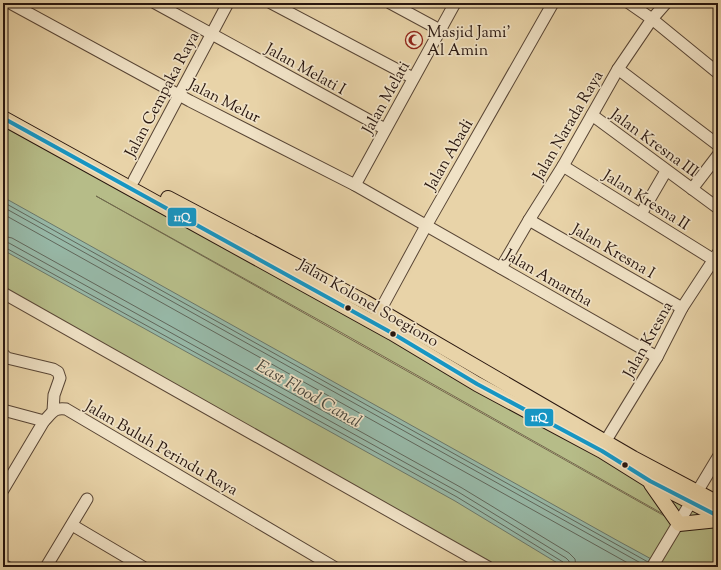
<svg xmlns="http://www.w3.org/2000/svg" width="721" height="570" viewBox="0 0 721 570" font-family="'Sorts Mill Goudy',serif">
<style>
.green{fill:#b6bc88;stroke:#6f694c;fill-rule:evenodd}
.water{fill:#97b8a7;stroke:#6b776a}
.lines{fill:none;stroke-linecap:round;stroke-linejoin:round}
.shore{stroke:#60675b;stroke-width:1}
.minor-casing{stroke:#584535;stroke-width:13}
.major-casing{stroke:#28160f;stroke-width:16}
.minor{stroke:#f0e2c6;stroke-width:11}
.major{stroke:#e8d3a8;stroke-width:14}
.bus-1-casing{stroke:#f0e2c6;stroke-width:7}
.bus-1{stroke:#1796c3;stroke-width:4}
.bus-dot{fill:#28160f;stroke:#f0e2c6;stroke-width:1.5}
.labels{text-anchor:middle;stroke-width:3.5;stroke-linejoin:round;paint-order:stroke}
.poi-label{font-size:16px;fill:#28160f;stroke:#f0e2c6;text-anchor:start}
.street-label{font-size:16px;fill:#28160f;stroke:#f0e2c6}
.water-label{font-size:17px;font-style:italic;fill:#49473d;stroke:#f0e2c6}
.line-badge{stroke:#f0e2c6;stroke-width:1.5}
.badge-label{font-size:11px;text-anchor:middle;font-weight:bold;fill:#fff}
</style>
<rect width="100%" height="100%" fill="#e8d3a8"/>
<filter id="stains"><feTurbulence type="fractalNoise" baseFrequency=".005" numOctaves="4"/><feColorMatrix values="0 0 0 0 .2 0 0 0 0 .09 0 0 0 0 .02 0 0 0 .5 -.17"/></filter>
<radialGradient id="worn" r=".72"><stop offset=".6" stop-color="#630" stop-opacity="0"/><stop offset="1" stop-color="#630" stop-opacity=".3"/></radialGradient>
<!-- green -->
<path class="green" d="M3,118L718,516V567H489L3,293ZM96,196L335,329L679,523H677Z"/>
<!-- water -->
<path class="water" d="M3,197L620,542L666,567H564L455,501L3,250Z"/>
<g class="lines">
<!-- shore -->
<g class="shore">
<path d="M3,202L648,562"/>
<path d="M3,207L646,566"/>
<path d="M3,214L635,567"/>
<path d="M3,236L12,238L462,488L569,553L575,559L576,567"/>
<path d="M3,242L9,243L460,493L566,558L569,561L570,567"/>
<path d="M3,247L6,248L457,497L563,562L565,567"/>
</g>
<!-- minor casing -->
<g class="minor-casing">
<g id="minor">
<path d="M10,3L190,101L355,185L657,357"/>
<path d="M155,3L385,129"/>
<path d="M271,3L413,78"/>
<path d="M390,3L440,30"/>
<path d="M629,3L652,19L718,73"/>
<path d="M618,69L718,145"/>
<path d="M592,115L718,208"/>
<path d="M563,166L714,260"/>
<path d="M134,180L228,3"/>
<path d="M355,185L455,3"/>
<path d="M692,189L718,155"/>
<path d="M641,214L666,171"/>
<path d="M529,220L682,308"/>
<path d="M501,268L529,220L563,166L618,69L652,19L666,3"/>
<path d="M3,293L488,567"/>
<path d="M376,318L426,226L553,3"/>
<path d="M3,354L7,358L53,369L58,372L60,378L54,395L53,411"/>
<path d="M3,410L44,421"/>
<path d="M605,442L657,357L682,308L718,253"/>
<path d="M3,490L44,421C52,413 54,407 66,409L334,567"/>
<path d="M72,525L143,567"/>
<path d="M3,565L7,567"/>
<path d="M46,567L87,499"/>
<path d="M652,567L718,457"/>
</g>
</g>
<!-- major casing -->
<g class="major-casing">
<g id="major">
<path d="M3,118L392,333L477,384L602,451L650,481L718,516"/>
<path d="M168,198L365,302L633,458L718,503"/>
<path d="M651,484L679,524L718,520"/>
</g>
</g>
<!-- minor -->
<use href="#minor" class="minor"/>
<!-- major -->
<use href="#major" class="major"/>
<!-- bus-1 casing -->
<g class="bus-1-casing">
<path id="bus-1" d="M3,118L392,333L477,384L602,451L650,481L718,516"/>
</g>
<!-- bus-1 -->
<use href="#bus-1" class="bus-1"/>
</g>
<!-- icons -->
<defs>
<g id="mosque-ring" transform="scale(0.9)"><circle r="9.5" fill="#f0e2c6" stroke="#8f2418" stroke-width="1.5"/><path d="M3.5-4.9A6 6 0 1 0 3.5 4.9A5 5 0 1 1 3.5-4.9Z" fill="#8f2418"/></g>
</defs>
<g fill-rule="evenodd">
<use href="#mosque-ring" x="414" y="40"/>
</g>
<!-- markers -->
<g class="bus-dot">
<circle cx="348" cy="308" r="3.5"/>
<circle cx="393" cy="334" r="3.5"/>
<circle cx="625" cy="465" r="3.5"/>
</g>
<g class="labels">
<!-- poi labels -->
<g class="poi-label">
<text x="427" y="37">Masjid Jami'<tspan x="427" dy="18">Al Amin</tspan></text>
</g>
<!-- street labels -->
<g class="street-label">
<text transform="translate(306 68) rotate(29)" y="6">Jalan Melati I</text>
<text transform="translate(161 94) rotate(-62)" y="6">Jalan Cempaka Raya</text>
<text transform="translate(385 97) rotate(-61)" y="6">Jalan Melati</text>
<text transform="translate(225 100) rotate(27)" y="6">Jalan Melur</text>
<text transform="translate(567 125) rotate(-60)" y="6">Jalan Narada Raya</text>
<text transform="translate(655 142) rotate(36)" y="6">Jalan Kresna III</text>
<text transform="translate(448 154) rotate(-60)" y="6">Jalan Abadi</text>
<text transform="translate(647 199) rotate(32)" y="6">Jalan Kresna II</text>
<text transform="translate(614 250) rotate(30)" y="6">Jalan Kresna I</text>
<text transform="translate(549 277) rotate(30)" y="6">Jalan Amartha</text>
<text transform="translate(369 302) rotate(30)" y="6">Jalan Kolonel Soegiono</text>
<text transform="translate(647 339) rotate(-61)" y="6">Jalan Kresna</text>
<text transform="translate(162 447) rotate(30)" y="6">Jalan Buluh Perindu Raya</text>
</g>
<!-- water labels -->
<g class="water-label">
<text transform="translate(309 393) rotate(30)" y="6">East Flood Canal</text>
</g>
</g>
<g class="line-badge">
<rect x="167" y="207" width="30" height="20" rx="4" fill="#1796c3"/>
<rect x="524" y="408" width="30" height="19" rx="4" fill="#1796c3"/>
</g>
<g class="badge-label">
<text x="182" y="221">11Q</text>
<text x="539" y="421">11Q</text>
</g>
<!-- margin -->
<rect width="721" height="570" fill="none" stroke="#e8d3a8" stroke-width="16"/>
<rect x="4" y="4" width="713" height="562" fill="none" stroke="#28160f" stroke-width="2"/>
<rect x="8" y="8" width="705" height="554" fill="none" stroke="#28160f"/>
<rect width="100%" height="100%" filter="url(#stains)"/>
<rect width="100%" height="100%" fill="url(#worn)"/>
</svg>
